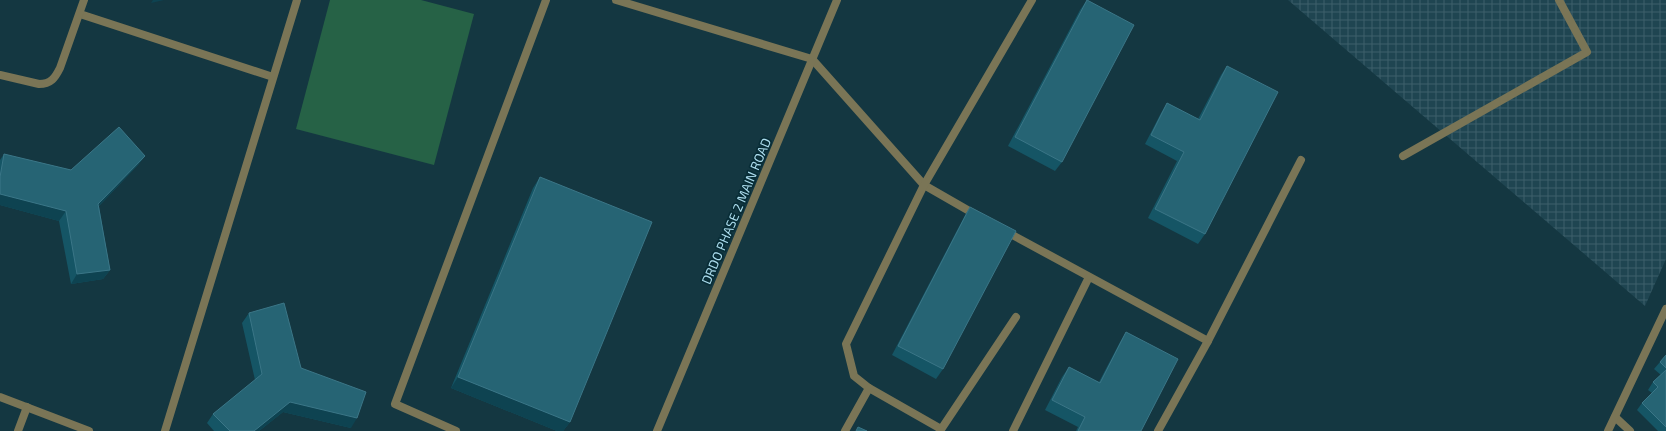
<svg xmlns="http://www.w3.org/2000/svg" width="1666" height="431" viewBox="0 0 1666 431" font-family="'Exo 2',sans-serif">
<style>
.industrial{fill:url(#industrial-grid)}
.garden{fill:#266246}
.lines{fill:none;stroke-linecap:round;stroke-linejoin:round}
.service{stroke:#7a7556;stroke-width:8}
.minor{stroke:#7a7556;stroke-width:8}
.tertiary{stroke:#7a7556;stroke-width:8}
.wall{fill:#155565}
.shaded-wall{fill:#0e4351}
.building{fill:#266474;stroke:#3b7687}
.labels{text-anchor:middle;stroke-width:3.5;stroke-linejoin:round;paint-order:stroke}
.street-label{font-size:13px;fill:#acdced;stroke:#082d37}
</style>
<defs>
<pattern id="industrial-grid" width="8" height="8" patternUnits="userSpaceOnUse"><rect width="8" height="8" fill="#1f4551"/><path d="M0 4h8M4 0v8" fill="none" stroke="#3d5f6a"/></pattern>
</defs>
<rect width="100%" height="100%" fill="#143741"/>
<!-- industrial -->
<path class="industrial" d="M1288,0H1666V259L1645,306Z"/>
<!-- garden -->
<path class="garden" d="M330,0H421L474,14L434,165L296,129Z"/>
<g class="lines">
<!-- service -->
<g class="service">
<path d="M616,0L812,59L924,185L978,216"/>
<path d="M80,14L273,77"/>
<path d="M0,75L39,84C51,84 55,78 60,68L84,0"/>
<path d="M1403,156L1587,52L1559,0"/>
<path d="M1005,231L1208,341"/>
<path d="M0,397L89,431"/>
<path d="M941,429L869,388L854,376L846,344L924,185L1032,0"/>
<path d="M18,431L27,407"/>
<path d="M165,431L297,0"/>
<path d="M456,431L395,404L546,0"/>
<path d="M845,431L869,388"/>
<path d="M940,431L1016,317"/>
<path d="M1013,431L1089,277"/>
<path d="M1158,431L1208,341L1301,160"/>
</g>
<!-- minor -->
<g class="minor">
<path d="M1615,417L1630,431"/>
<path d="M657,431L837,0"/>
</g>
<!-- tertiary -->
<path class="tertiary" d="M1608,431L1666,309"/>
</g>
<!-- wall -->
<g class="wall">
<path d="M1087,0L1062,162L1055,171L1008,146L1080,10Z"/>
<path d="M1227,66L1205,234L1198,244L1148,218L1177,161L1145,144L1161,113L1167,103L1198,119L1221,75Z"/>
<path d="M4,154L71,170L145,156L138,165L99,206L110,270L103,279L71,284L59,221L0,205V160Z"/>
<path d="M540,177L570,422L563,431H557L451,388L533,188Z"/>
<path d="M970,207L943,369L936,379L892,355L964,217Z"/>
<path d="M249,313L301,368L351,428L283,412L259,431H214L207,423L213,414L255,380L242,323Z"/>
<path d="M1126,332L1141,431H1076L1078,427L1045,410L1062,377L1069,367L1099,382L1120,342Z"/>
<path d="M1666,355V431H1658L1637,410L1642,403L1652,393L1648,390L1653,382L1661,375L1654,369Z"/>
</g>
<!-- shaded-wall -->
<g class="shaded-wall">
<path d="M153,0H164L151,3Z"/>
<path d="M145,156L138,165L92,213L98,204Z"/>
<path d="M0,194L66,211L59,221L0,205Z"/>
<path d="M110,270L103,279L71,284L77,274Z"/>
<path d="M458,377L570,422L563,431H557L451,388Z"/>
<path d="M290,402L357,418L351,428L283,412L259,431H254Z"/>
</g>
<!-- building -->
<g class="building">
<path d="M1087,0L1134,25L1062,162L1015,137Z"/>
<path d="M1227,66L1278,92L1205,234L1155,209L1184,152L1151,135L1167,103L1200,120Z"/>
<path d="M119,127L145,156L98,204L110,270L77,274L66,211L0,194V177L4,154L71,170Z"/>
<path d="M540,177L652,222L570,422L458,377Z"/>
<path d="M970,207L1016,231L943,369L898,346Z"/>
<path d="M284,303L301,368L366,392L357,418L290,402L254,431H230L213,414L262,374L249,313Z"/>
<path d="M1126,332L1178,359L1141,431H1078L1085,417L1052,400L1069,367L1100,383Z"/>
<path d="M1666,355V368L1660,362Z"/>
<path d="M1666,370V427L1642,403L1658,387L1653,382Z"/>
<path d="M858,427L867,431H856Z"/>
</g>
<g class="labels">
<!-- street labels -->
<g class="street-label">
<text transform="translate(736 211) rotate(-67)" y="5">DRDO PHASE 2 MAIN ROAD</text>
</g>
</g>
</svg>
